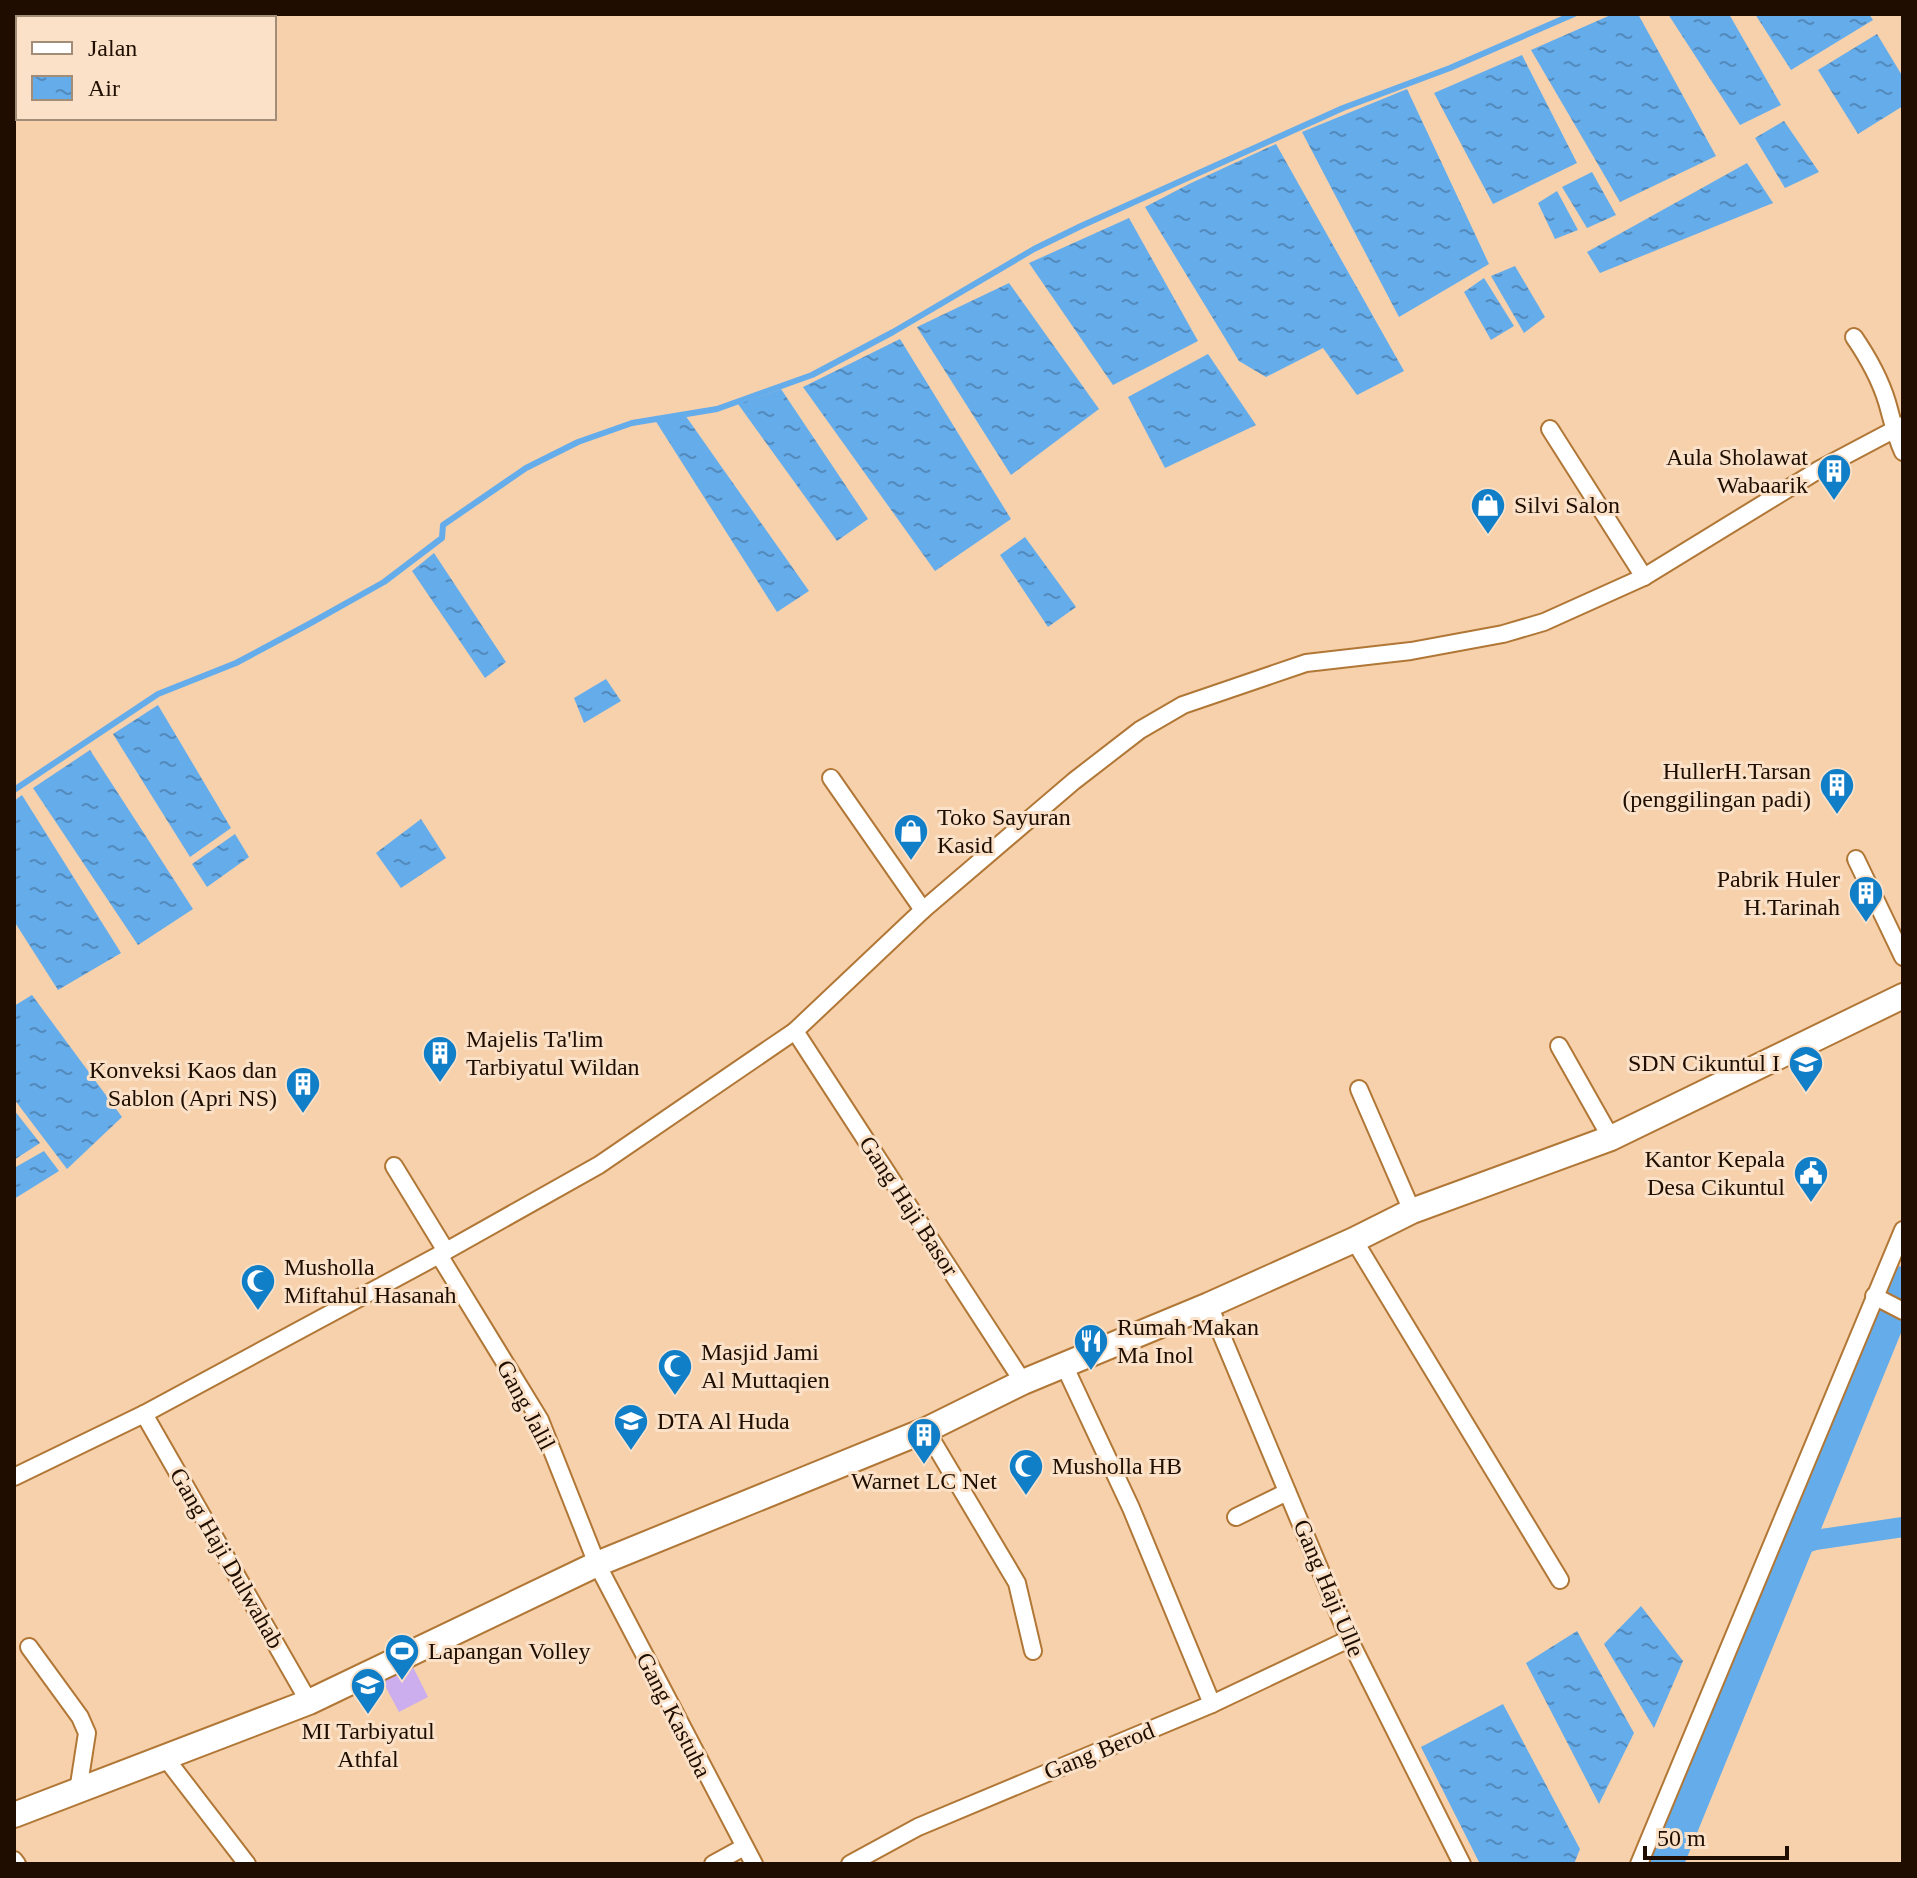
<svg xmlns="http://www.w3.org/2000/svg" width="1917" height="1878" viewBox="0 0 1917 1878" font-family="Georgia,serif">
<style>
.garden{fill:#ccaded}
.water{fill:url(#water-ripples)}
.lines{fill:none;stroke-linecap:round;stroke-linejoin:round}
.stream{stroke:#65aceb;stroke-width:6}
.canal{stroke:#65aceb;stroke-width:20}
.river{stroke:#65aceb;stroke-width:34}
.street-casing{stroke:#b17736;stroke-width:20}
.secondary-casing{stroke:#b17736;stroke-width:28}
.street{stroke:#fff;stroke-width:16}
.secondary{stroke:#fff;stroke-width:24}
.labels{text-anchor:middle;stroke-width:6;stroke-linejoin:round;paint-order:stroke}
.poi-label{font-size:24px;fill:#1f0e00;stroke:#fae1c8;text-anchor:start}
.street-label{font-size:24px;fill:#1f0e00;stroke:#fae1c8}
</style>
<defs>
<pattern id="water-ripples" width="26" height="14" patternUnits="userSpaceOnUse" patternTransform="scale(2)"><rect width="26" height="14" fill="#65aceb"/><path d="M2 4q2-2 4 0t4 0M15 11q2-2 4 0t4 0" fill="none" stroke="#538abc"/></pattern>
</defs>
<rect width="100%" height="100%" fill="#f6d1ac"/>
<!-- garden -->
<path class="garden" d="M405,1651L428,1697L399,1712L375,1667Z"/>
<!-- water -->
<g class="water">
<path d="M1613,14H1638L1716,156L1620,202L1531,50Z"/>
<path d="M1668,14H1729L1781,105L1740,125Z"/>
<path d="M1755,14H1869L1873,20L1791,70Z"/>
<path d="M1877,34L1903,77V106L1858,134L1818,70Z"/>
<path d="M1522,55L1577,163L1493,204L1434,93Z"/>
<path d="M1407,89L1489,264L1399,317L1302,132Z"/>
<path d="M1784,121L1819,172L1785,188L1755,138Z"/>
<path d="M1276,144L1404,371L1357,395L1323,348L1266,377L1239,361L1145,207L1189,184Z"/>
<path d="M1747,163L1773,203L1600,273L1587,252Z"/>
<path d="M1592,172L1616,215L1587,228L1562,187Z"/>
<path d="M1557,191L1578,230L1555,239L1538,203Z"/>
<path d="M1129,218L1198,341L1113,385L1029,263Z"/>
<path d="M1515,266L1545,317L1524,333L1491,276Z"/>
<path d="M1484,278L1514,326L1491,340L1464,292Z"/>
<path d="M1009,283L1099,409L1011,475L917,327Z"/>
<path d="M900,339L1011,519L935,571L803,387Z"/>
<path d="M1208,354L1256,425L1165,468L1128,397Z"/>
<path d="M781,389L868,519L837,541L738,404Z"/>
<path d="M685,415L809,591L777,612L655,420Z"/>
<path d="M1025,537L1076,607L1048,627L1000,555Z"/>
<path d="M434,553L506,662L485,678L412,571Z"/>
<path d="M606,679L621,701L584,723L574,698Z"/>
<path d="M158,705L231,828L190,857L113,734Z"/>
<path d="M90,750L193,909L138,945L33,788Z"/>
<path d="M22,795L121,953L58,990L14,921V801Z"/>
<path d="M421,819L446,858L401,888L376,853Z"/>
<path d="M235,834L249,857L207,887L192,864Z"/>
<path d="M32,995L122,1117L67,1169L14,1099V1006Z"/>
<path d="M14,1110L40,1143L14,1160Z"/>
<path d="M44,1151L59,1171L14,1199V1168Z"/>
<path d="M1641,1606L1683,1661L1654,1728L1604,1644Z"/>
<path d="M1577,1631L1634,1733L1599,1804L1526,1663Z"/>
<path d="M1503,1704L1580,1849L1574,1864H1480L1421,1747Z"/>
</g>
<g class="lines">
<!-- stream -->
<path class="stream" d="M14,790L158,694L236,663L309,624L384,582L442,538L443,525L526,468L578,442L632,423L717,409L812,375L893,332L1034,249L1081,226L1343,108L1450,68L1574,14"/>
<!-- canal -->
<path class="canal" d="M1797,1546L1815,1540L1903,1527"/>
<!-- river -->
<path class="river" d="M1666,1864L1903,1283"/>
<!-- street casing -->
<g class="street-casing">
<g id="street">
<path d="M37,18L41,14"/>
<path d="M14,39L18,36"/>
<path d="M1854,337C1867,356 1880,379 1887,402C1892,419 1895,435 1903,452"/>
<path d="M1550,429L1644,577"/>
<path d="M831,778L923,910"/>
<path d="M1856,859L1903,957"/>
<path d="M795,1031L1023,1382"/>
<path d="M1559,1046L1611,1138"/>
<path d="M1359,1089L1412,1211"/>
<path d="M394,1166L446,1251"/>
<path d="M1354,1240L1560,1580"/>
<path d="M439,1255L540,1420L597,1564L754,1864"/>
<path d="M1874,1296L1903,1311"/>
<path d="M1209,1305L1349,1639L1462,1864"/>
<path d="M1064,1365L1131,1508L1212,1704"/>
<path d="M144,1414L309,1702"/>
<path d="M926,1430L1017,1583L1033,1651"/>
<path d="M14,1477L144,1414L439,1255L599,1165L795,1031L923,910L1074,781L1140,730L1183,705L1306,663L1411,651L1503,634L1544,622L1644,577L1820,469L1903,425"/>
<path d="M1236,1517L1287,1492"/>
<path d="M29,1647L80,1717L87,1733L78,1791"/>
<path d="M164,1756L247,1864"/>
<path d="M14,1860L17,1864"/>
<path d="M713,1864L744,1847"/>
<path d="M850,1864L918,1827L1212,1704L1349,1639"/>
<path d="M1639,1864L1903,1230"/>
</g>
</g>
<!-- secondary casing -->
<g class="secondary-casing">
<path id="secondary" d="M14,1815L309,1702L597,1564L926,1430L1023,1382L1209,1305L1354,1240L1412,1211L1611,1138L1903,996"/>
</g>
<!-- street -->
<use href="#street" class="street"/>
<!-- secondary -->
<use href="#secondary" class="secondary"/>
</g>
<!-- icons -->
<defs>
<g id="building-pin" transform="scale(1.8)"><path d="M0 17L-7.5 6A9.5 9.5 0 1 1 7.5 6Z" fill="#117ec8" stroke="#fae1c8"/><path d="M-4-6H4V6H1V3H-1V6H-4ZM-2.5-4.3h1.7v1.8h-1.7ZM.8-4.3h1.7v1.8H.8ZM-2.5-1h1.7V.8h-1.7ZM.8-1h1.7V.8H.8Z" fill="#fff"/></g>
<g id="shop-pin" transform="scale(1.8)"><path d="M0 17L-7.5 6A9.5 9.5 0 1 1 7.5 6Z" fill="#117ec8" stroke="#fae1c8"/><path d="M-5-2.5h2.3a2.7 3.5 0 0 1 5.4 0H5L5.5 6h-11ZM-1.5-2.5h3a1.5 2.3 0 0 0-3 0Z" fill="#fff"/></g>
<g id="school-pin" transform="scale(1.8)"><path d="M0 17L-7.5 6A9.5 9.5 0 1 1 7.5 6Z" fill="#117ec8" stroke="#fae1c8"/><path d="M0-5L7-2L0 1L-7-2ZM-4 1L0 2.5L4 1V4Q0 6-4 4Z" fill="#fff"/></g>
<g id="civic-pin" transform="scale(1.8)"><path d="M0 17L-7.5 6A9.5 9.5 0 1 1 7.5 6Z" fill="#117ec8" stroke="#fae1c8"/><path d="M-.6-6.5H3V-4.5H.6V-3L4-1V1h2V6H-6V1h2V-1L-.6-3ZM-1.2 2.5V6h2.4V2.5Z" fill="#fff"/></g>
<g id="mosque-pin" transform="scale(1.8)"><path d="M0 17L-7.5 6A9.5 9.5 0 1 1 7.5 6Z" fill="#117ec8" stroke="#fae1c8"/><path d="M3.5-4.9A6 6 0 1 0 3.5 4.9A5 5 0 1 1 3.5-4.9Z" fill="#fff"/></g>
<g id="restaurant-pin" transform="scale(1.8)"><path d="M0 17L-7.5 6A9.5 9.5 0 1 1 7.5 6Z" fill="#117ec8" stroke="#fae1c8"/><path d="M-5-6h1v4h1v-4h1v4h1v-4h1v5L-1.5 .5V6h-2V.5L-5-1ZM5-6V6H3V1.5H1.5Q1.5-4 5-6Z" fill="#fff"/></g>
<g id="stadium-pin" transform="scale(1.8)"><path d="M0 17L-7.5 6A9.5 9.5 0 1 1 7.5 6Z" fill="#117ec8" stroke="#fae1c8"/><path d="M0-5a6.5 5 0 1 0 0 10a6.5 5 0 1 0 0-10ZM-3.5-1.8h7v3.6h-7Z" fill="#fff"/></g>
</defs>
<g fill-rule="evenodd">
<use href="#building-pin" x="1834" y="471"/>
<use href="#shop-pin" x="1488" y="505"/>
<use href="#building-pin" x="1837" y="785"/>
<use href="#shop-pin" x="911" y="831"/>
<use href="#building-pin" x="1866" y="893"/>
<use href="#building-pin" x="440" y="1053"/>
<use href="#school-pin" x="1806" y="1063"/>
<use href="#building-pin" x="303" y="1084"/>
<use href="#civic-pin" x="1811" y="1173"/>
<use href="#mosque-pin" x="258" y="1281"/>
<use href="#restaurant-pin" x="1091" y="1341"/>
<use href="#mosque-pin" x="675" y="1366"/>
<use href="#school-pin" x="631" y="1421"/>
<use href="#building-pin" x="924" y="1435"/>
<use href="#mosque-pin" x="1026" y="1466"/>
<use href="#stadium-pin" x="402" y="1651"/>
<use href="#school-pin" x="368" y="1685"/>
</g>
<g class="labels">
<!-- poi labels -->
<g class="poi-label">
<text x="1808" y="465" text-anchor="end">Aula Sholawat<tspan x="1808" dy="28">Wabaarik</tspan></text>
<text x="1514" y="513">Silvi Salon</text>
<text x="1811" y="779" text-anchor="end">HullerH.Tarsan<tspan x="1811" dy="28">(penggilingan padi)</tspan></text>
<text x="937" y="825">Toko Sayuran<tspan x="937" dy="28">Kasid</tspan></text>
<text x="1840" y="887" text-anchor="end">Pabrik Huler<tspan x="1840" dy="28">H.Tarinah</tspan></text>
<text x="466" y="1047">Majelis Ta'lim<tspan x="466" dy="28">Tarbiyatul Wildan</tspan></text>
<text x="1780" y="1071" text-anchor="end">SDN Cikuntul I</text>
<text x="277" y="1078" text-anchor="end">Konveksi Kaos dan<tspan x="277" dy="28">Sablon (Apri NS)</tspan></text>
<text x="1785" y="1167" text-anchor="end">Kantor Kepala<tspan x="1785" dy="28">Desa Cikuntul</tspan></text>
<text x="284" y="1275">Musholla<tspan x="284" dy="28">Miftahul Hasanah</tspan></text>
<text x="1117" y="1335">Rumah Makan<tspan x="1117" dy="28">Ma Inol</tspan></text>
<text x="701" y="1360">Masjid Jami<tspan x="701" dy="28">Al Muttaqien</tspan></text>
<text x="657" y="1429">DTA Al Huda</text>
<text x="1052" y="1474">Musholla HB</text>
<text x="924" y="1489" text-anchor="middle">Warnet LC Net</text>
<text x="428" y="1659">Lapangan Volley</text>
<text x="368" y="1739" text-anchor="middle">MI Tarbiyatul<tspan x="368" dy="28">Athfal</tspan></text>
</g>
<!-- street labels -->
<g class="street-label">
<text transform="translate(909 1206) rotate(57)" y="8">Gang Haji Basor</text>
<text transform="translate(526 1405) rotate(62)" y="8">Gang Jalil</text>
<text transform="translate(227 1558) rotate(60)" y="8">Gang Haji Dulwahab</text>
<text transform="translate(1329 1588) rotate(67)" y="8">Gang Haji Ulle</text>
<text transform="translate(674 1715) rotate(63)" y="8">Gang Kastuba</text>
<text transform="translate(1099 1751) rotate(-22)" y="8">Gang Berod</text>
</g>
</g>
<!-- border -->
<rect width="1917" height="1878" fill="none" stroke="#1f0e00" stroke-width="32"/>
<!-- legend -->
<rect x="16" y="16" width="260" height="104" fill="#fae1c8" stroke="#a28d78" stroke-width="2"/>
<rect x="32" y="42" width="40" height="12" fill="#ffffff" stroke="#a28d78" stroke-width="2"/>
<text x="88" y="56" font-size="24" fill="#1f0e00">Jalan</text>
<rect x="32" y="76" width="40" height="24" fill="url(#water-ripples)" stroke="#a28d78" stroke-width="2"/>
<text x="88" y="96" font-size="24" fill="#1f0e00">Air</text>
<!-- scale -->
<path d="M1645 1846v12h142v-12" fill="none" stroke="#1f0e00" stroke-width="4"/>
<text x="1657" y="1846" font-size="24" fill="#1f0e00" stroke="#fae1c8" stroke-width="6" paint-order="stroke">50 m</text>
</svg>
